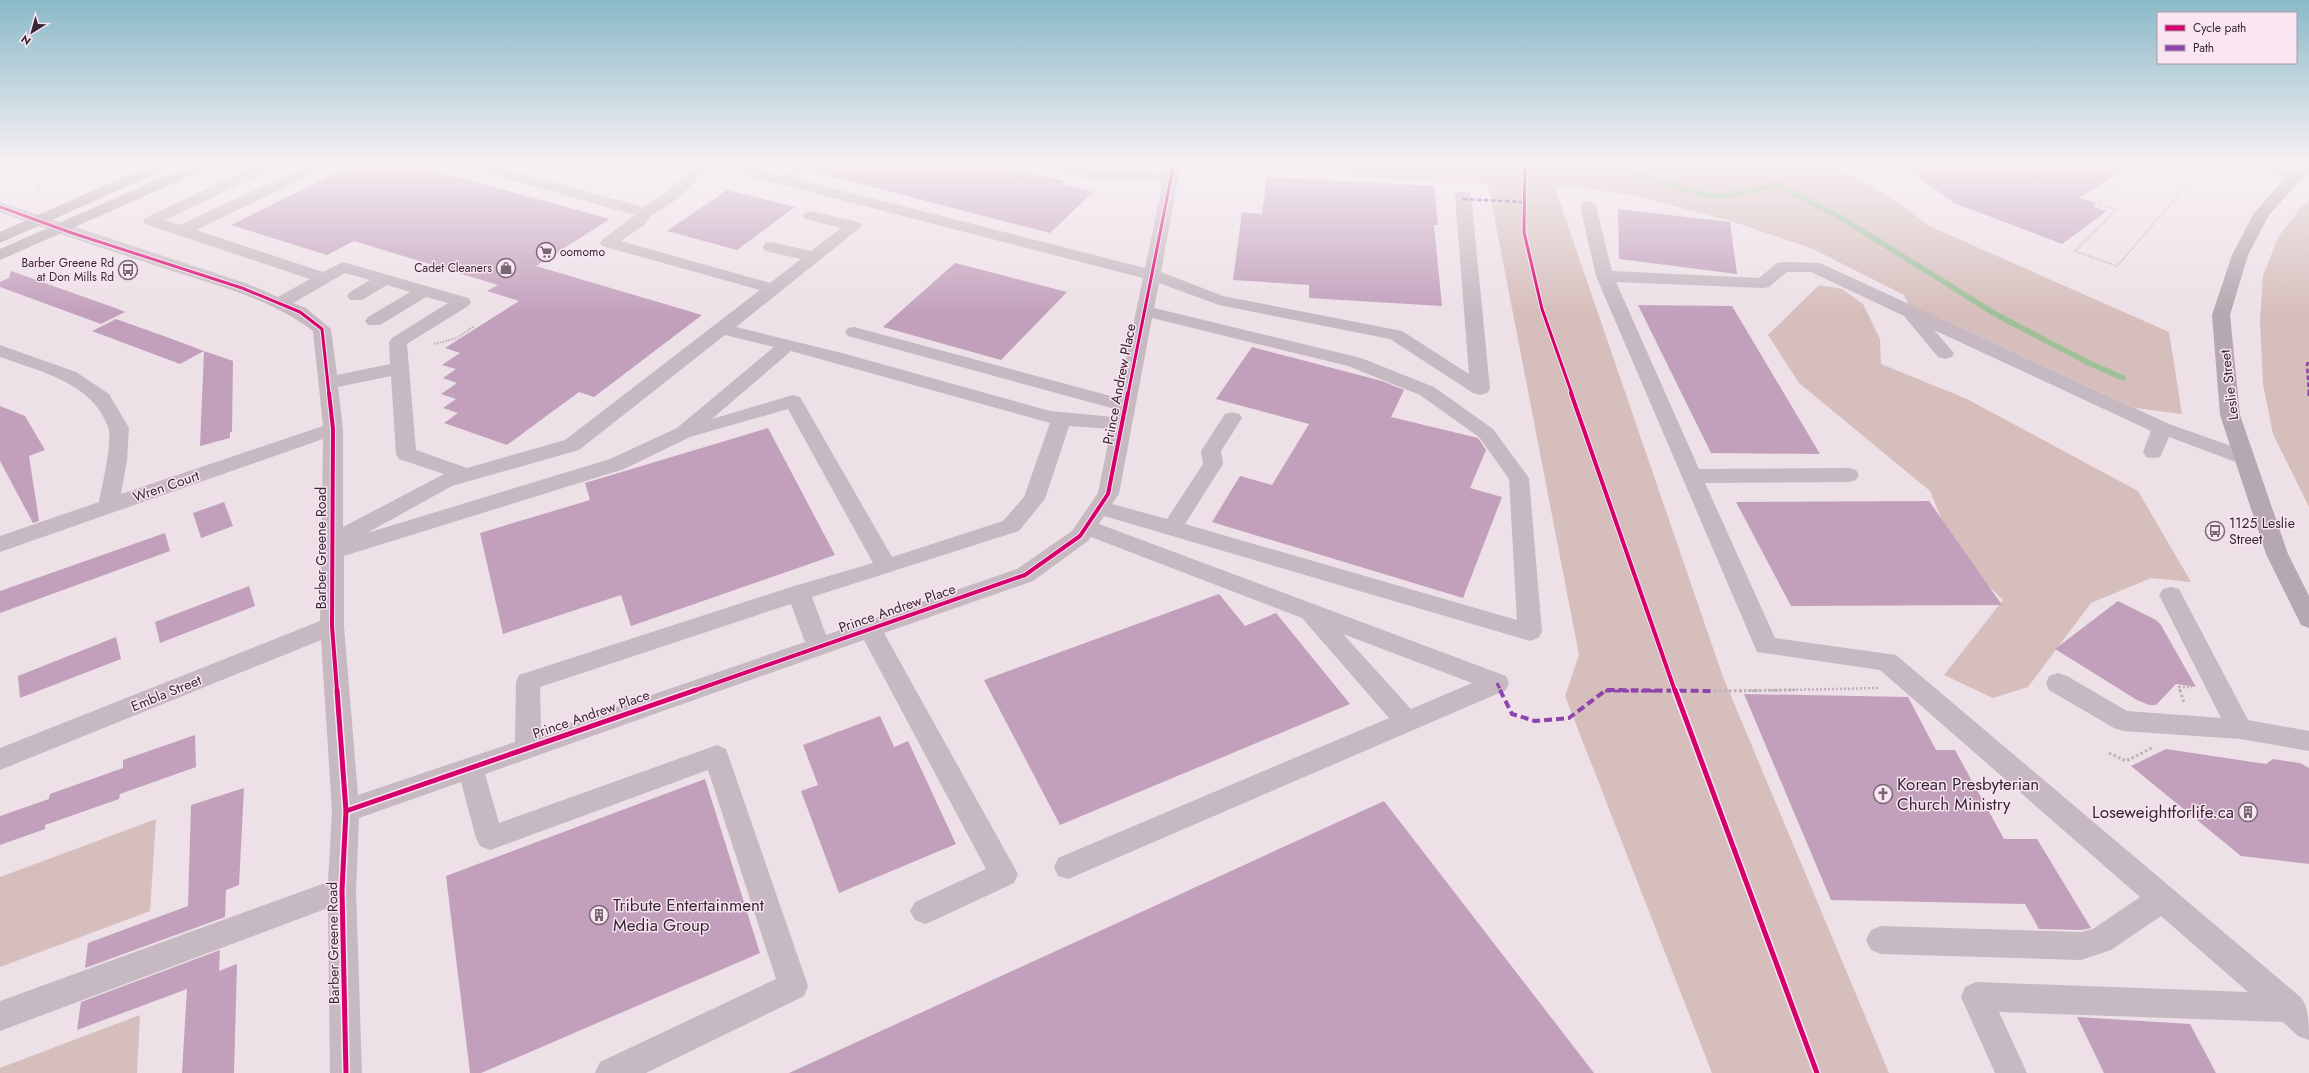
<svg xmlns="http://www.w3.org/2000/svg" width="2309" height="1073" viewBox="0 0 2309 1073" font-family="Jost,sans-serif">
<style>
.green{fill:#d6bebc}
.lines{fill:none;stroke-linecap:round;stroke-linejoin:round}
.stream{stroke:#9dc099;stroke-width:5.5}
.building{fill:#c2a0bc}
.path-far2{stroke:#bfb1ba;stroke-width:2;stroke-dasharray:1.5 1.5;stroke-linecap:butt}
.path-far1{stroke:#bfb1ba;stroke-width:2.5;stroke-dasharray:2 2;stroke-linecap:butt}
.path{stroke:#bfb1ba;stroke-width:3;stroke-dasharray:2.5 2.5;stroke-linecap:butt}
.minor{fill:#c6b9c1;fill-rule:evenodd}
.major{fill:#b5a8b0;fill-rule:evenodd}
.quiet-far2{stroke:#8e44ad;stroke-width:2.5;stroke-dasharray:4.5 2.5;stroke-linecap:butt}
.quiet-far1{stroke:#8e44ad;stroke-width:3;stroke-dasharray:6 3;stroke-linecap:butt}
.quiet{stroke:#8e44ad;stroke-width:4;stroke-dasharray:8 4;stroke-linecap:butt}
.cycleway-far2-casing{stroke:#fae6f2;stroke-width:5}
.cycleway-far1-casing{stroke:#fae6f2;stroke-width:6}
.cycleway-casing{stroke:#fae6f2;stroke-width:8}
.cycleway-far2{stroke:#d6006c;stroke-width:3}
.cycleway-far1{stroke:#d6006c;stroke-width:4}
.cycleway{stroke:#d6006c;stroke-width:5}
.labels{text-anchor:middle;stroke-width:3;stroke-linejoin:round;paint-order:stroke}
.far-poi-label{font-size:12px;fill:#372734;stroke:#fae6f2;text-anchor:end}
.street-label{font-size:14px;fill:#372734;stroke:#fae6f2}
.poi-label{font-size:14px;fill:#372734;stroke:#fae6f2;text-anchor:start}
.near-poi-label{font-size:17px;fill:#372734;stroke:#fae6f2;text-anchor:start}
</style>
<rect width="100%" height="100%" fill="#ede0e7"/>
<!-- green -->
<g class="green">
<path d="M1268,163H1823C1855,173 1902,203 1927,225L2169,332L2182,414L2135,408L1908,304L1904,295L1813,249L1734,222L1627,194L1560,185L1556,191L1723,677L1889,1073H1712L1565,696L1579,655L1488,184C1420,183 1352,174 1284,168Z"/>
<path d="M2309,200V507L2273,434L2263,384L2260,322L2263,275L2279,236L2299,210Z"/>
<path d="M1819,285L1842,289L1863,304L1880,339L1881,364L1967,399L2138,491L2191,582L2151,578L2091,603L2028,687L1993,698L1944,675L2003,600L1956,554L1930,491L1799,383L1768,335Z"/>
<path d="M156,819L150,911L0,967V877Z"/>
<path d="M140,1015L137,1073H0V1068Z"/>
</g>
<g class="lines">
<!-- stream -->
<path class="stream" d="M1601,163L1707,196L1732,195L1776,185L1835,214L1997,315L2089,363L2123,378"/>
</g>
<!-- building -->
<g class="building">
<path d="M356,163H406L610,219L536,266L702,315L594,397L579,392L507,445L444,423L458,413L443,408L456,399L441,394L457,383L443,378L456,369L442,365L460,353L445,348L519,301L487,291L498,285L354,241L327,255L231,225Z"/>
<path d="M818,163H947L977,170L987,163L1065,181L1061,184L1093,192L1050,233L810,171Z"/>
<path d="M1899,163H2134L2080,198L2096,203L2093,207L2107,211L2062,244L1954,203Z"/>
<path d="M1267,177L1434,186L1438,225H1434L1442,306L1309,298V285L1233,280L1242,212L1262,214Z"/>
<path d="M727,190L795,207L737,250L667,231Z"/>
<path d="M1618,209L1730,222L1737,274L1619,259Z"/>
<path d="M955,263L1067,292L1001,360L883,327Z"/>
<path d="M11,271L118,309L125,312L101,324L0,287V282L9,278Z"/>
<path d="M1638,305L1732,306L1820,454L1711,453Z"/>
<path d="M116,319L172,339L204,351L180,364L92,331Z"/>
<path d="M1252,347L1382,381L1404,390L1391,417L1478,438L1486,450L1470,488L1502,497L1463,598L1212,522L1240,476L1272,485L1309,424L1216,399Z"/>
<path d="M204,351L233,361L232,432H230V438L200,446Z"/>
<path d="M0,406L25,416L45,450L29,456L39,521L33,523L0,461Z"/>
<path d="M768,428L835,555L631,626L621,595L503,634L480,533L590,500L585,483Z"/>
<path d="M1929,501L2002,605L1791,606L1736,502Z"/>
<path d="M224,502L233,526L201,538L193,513Z"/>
<path d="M165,533L170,551L0,613V591Z"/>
<path d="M249,586L255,606L160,643L155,622Z"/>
<path d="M1219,594L1245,626L1276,613L1350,704L1060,825L984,680Z"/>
<path d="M2118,601L2156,620L2161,625L2196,687L2176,684L2156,705H2149L2137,700L2055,649Z"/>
<path d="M116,637L121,659L20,698L18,676Z"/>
<path d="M1744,694L1908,697L1936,750H1955L2004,839H2037L2091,928L2081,930L2039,929L2025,904L1831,900Z"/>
<path d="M880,716L894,747L908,741L956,844L839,893L801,791L818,785L803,745Z"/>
<path d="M195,735L196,767L120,794L119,799L45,825V829L0,845V816L49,799L50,794L123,768V760Z"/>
<path d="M2166,749L2266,764L2273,759L2300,763L2309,768V864L2241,856L2131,766Z"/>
<path d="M705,779L760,953L481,1073H470L446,876Z"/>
<path d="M244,788L239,885L226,890L225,917L85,968L88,943L188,906L191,805Z"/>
<path d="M1384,801L1594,1073H789Z"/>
<path d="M220,950L219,971L237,964L234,1073H182L187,989L77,1030L81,1002Z"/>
<path d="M2077,1017L2190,1024L2216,1073H2104Z"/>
</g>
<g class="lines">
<!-- path-far2 -->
<g class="path-far2">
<path d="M2137,163L2098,204L2116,210L2075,251L2117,266L2206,163"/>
<path d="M0,166L6,169L53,163"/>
<path d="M46,198L41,195L38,187L42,177L70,163"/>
<path d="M434,344L457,338L474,326"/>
</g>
<!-- path-far1 -->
<g class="path-far1">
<path d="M1740,691L1879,688"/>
<path d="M2180,691L2179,687H2192"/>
</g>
<!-- path -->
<g class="path">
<path d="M2180,690L2184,703"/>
<path d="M1714,691L1795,690"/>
<path d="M2109,753L2126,761L2154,747"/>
</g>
<!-- minor -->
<g class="minor">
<path d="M261,163H280L278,166L165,220L180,225L312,163H331L329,166L196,230L323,272L343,262L468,298L471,302L468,306L407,344L416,450L467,468L565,440L760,290L602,246L600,243L602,240L635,215L461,166L459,163H483L643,207L667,192L687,173L702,163H719L697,179L679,198L651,216L644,225L621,241L770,283L801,259L765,251L763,247L765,243L771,242L811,251L841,228L805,219L803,216L805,213L811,211L854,221L860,223L862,226L736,327L842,353L1050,411L1114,417L1115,409L848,336L845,332L848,328L854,327L1118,398L1143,278L747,176L744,173L756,163H773L764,171L782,176L800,163H817L797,179L1145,268L1163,181L1082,178L1036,166L1034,163H1060L1082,168L1165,172L1167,163H1181L1161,272L1223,296L1402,331L1469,374L1455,195L1457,192H1469L1471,195L1490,389L1487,393L1480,395L1473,393L1390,339L1219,305L1159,283L1154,308L1361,358L1434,387L1493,429L1529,478L1542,632L1538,638L1530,641L1104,516L1099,524L1506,676L1509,683L1506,690L1068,879L1058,876L1054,867L1058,858L1389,718L1302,618L1091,537L1088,541L1033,581L884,633L1018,874L1014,883L935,920L925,924L915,920L910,911L915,902L986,869L864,640L485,774L499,823L717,745L726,749L808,986L804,996L646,1073H595L600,1062L776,979L708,770L490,850L480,846L476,838L461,782L359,818L356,890L362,1073H330L328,908L0,1031V1001L328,882L332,811L321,640L0,770V748L320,621L323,439L0,552V536L99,502C102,486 113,441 108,427C93,383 39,371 0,357V345L76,372L109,394L129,428L127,460L121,494L323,426L313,331C272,299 218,286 169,270C113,252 56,233 0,212V202L248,284L278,297L310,279L145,224L143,221L145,218ZM345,273L370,280L350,292L347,296L350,300H362L387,285L410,292L368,317L365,321L368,325H380L426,297L448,303L392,338L389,342L390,364L337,375L331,329L306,308L293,303ZM1152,318L1348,366L1420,395L1479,437L1509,479L1517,620L1185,524L1223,464L1221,451L1242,418L1239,414L1232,412L1225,414L1201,451L1203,464L1167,519L1112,504L1119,494ZM725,335L774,347L677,428L610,459L367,533L452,486L579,450ZM791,351L1050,423L1024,497L1003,521L892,557L800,397L793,395L786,397L712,419ZM391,376L396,454L399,459L444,474L343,527V429L338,387ZM788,409L873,563L791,587L519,675L516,682L515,742L358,795L344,626V556L624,469L690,437ZM1069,426L1111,429L1098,493L1072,531L1017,569L826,635L812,597L1019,531L1045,499ZM791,604L805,642L541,733L540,687ZM1343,634L1472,683L1411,709Z"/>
<path d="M2248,163H2270L2300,174L2303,177L2300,180H2290L2250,166Z"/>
<path d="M1588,201L1594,203L1596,206L1612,271L1759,278L1777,263L1783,262L1820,263L2169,424L2251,453L2254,458L2251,463L2244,465L2169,437L2160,457L2153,458L2146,457L2143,452L2151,431L1934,330L1954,353L1952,357L1945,359L1938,357L1904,316L1811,272H1787L1769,287L1763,288L1616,282L1699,469L1849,468L1856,470L1859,475L1856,480L1849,482L1705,483L1775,638L1896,655L2298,995C2309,1002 2309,1025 2309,1040L2298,1036L2283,1022L1999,1012L2027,1073H1995L1961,997L1965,987L1976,982L2248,992L2161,916L2111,950L2081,960L1881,954L1871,950L1866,940L1871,930L1881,926L2081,932L2093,929L2140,897L1880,670L1757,652L1596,276L1580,206L1582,203Z"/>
<path d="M2171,587L2179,589L2248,720L2309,731V751L2240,739L2123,731L2114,728L2049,690L2046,683L2049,676L2058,673L2067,676L2127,711L2221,718L2159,595L2163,589Z"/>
</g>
<!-- major -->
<g class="major">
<path d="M155,163H175L173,166L0,243V232Z"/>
<path d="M195,163H215L213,166L0,260V249Z"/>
<path d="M2300,163H2309V171L2269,215L2248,255L2230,315L2240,415L2288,554L2309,596V628L2301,625L2266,554L2220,415L2212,315L2232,255L2254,213L2294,168Z"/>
</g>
<!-- quiet-far2 -->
<g class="quiet-far2">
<path d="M1463,199L1524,202"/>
<path d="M2309,394L2307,364L2309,362"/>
</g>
<!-- quiet-far1 -->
<g class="quiet-far1">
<path d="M2309,393V396"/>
<path d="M1497,683L1501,691"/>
<path d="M1605,691H1662"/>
</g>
<!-- quiet -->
<path class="quiet" d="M1500,690L1512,714L1535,721L1569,718L1606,690L1714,691"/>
<!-- cycleway-far2 casing -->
<g class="cycleway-far2-casing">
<g id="cycleway-far2">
<path d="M1525,163L1524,232L1542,309L1572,394"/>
<path d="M0,207L72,233L242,288L300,312L322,329L329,394"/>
<path d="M1128,394L1174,163"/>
</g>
</g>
<!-- cycleway-far1 casing -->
<g class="cycleway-far1-casing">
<g id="cycleway-far1">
<path d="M329,393L333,429L332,626L337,691"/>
<path d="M1571,393L1675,691"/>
<path d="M693,691L1025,575L1080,536L1108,494L1128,393"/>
</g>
</g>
<!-- cycleway casing -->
<g class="cycleway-casing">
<g id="cycleway">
<path d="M337,690L346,811L342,890L346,1073"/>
<path d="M1675,690L1817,1073"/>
<path d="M346,811L696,690"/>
</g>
</g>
<!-- cycleway-far2 -->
<use href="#cycleway-far2" class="cycleway-far2"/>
<!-- cycleway-far1 -->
<use href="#cycleway-far1" class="cycleway-far1"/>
<!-- cycleway -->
<use href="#cycleway" class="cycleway"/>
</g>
<!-- sky -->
<linearGradient id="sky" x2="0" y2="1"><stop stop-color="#8ab9c8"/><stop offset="0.52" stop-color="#f7f1f4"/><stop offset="1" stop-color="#f7f1f4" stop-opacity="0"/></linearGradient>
<rect width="2309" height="313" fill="url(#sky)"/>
<!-- icons -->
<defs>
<g id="supermarket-ring" transform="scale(1)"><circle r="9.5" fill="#fae6f2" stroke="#776873" stroke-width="1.5"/><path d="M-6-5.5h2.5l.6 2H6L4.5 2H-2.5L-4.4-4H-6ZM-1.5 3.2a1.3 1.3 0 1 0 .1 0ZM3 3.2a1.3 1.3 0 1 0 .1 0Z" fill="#776873"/></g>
<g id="shop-ring" transform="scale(1)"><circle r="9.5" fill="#fae6f2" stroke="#776873" stroke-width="1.5"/><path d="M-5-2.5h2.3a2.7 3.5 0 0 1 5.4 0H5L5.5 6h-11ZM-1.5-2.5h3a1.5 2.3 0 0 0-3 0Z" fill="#776873"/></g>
<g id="bus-ring" transform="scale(1)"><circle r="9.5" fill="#fae6f2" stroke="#776873" stroke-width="1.5"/><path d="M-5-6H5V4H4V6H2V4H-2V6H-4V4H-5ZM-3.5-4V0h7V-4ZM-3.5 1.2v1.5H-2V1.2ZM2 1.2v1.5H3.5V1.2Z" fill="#776873"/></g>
<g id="church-ring" transform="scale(1)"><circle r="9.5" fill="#fae6f2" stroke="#776873" stroke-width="1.5"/><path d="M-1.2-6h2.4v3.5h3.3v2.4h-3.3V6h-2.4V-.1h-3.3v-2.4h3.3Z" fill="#776873"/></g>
<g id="building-ring" transform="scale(1)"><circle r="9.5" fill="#fae6f2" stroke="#776873" stroke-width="1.5"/><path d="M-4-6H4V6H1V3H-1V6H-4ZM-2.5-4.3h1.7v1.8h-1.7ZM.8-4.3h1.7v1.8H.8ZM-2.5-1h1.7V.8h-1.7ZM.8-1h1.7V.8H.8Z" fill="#776873"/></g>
</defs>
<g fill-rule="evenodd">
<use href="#supermarket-ring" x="546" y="252"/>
<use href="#shop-ring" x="506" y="268"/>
<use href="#bus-ring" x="128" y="270"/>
<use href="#bus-ring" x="2215" y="531"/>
<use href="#church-ring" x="1883" y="794"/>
<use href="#building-ring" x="2248" y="812"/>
<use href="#building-ring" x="599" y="915"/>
</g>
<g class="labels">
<!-- far-poi labels -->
<g class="far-poi-label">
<text x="560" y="256" text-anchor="start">oomomo</text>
<text x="114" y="267">Barber Greene Rd<tspan x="114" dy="14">at Don Mills Rd</tspan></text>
<text x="492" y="272">Cadet Cleaners</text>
</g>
<!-- street labels -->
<g class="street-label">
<text transform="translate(1119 384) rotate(-79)" y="5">Prince Andrew Place</text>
<text transform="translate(2229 385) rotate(-97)" y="5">Leslie Street</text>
<text transform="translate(166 486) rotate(-19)" y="5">Wren Court</text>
<text transform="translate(321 548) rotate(-90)" y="5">Barber Greene Road</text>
<text transform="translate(897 608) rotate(-19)" y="5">Prince Andrew Place</text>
<text transform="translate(166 693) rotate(-22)" y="5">Embla Street</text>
<text transform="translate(591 714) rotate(-19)" y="5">Prince Andrew Place</text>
<text transform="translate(333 943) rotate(-91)" y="5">Barber Greene Road</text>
</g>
<!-- poi labels -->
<g class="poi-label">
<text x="2229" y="528">1125 Leslie<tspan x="2229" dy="16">Street</tspan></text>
</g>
<!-- near-poi labels -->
<g class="near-poi-label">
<text x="1897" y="790">Korean Presbyterian<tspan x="1897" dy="20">Church Ministry</tspan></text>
<text x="2234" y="818" text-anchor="end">Loseweightforlife.ca</text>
<text x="613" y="911">Tribute Entertainment<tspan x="613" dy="20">Media Group</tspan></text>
</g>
</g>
<!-- legend -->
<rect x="2157" y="12" width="140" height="52" fill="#fae6f2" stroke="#ac9aa6"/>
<rect x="2165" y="25" width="20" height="6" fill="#d6006c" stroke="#ac9aa6"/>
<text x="2193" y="32" font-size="12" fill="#372734">Cycle path</text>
<rect x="2165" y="45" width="20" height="6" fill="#8e44ad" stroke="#ac9aa6"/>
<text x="2193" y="52" font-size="12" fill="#372734">Path</text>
<!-- north arrow -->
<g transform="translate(32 32) rotate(217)" stroke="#fae6f2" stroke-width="3" paint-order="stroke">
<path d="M0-3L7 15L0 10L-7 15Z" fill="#372734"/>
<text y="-6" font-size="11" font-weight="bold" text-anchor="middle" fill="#372734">N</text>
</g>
</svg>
